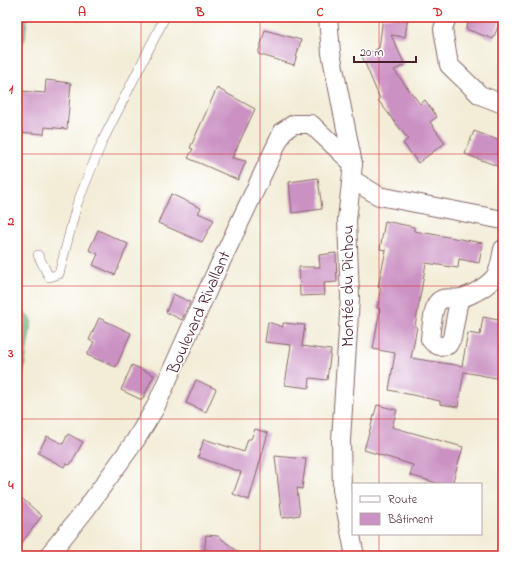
<svg xmlns="http://www.w3.org/2000/svg" width="520" height="573" viewBox="0 0 520 573" font-family="'Indie Flower',sans-serif">
<style>
.forest{fill:#61b07a;stroke:#566852}
.building{fill:#cb91c3}
.lines{fill:none;stroke-linecap:round;stroke-linejoin:round}
.lane-casing{stroke:#856768;stroke-width:10}
.street-casing{stroke:#856768;stroke-width:20}
.lane{stroke:#fff;stroke-width:9}
.street{stroke:#fff;stroke-width:18}
.grid{fill:none;stroke:#d62828;stroke-width:1;stroke-opacity:0.55}
.labels{text-anchor:middle;stroke-width:3.5;stroke-linejoin:round;paint-order:stroke}
.street-label{font-size:17px;fill:#4a1f2b;stroke:#fff}
.neatline{fill:none;stroke:#d62828;stroke-width:1.5}
.grid-label{font-size:13px;text-anchor:middle;font-weight:bold;fill:#d62828}
</style>
<rect width="100%" height="100%" fill="#fff"/>
<filter id="ink" filterUnits="userSpaceOnUse"><feTurbulence type="fractalNoise" baseFrequency=".025" numOctaves="2"/><feDisplacementMap in="SourceGraphic" scale="8" xChannelSelector="R" yChannelSelector="G"/><feConvolveMatrix kernelMatrix="1 2 1 2 8 2 1 2 1" color-interpolation-filters="sRGB"/></filter>
<filter id="wash" filterUnits="userSpaceOnUse"><feTurbulence type="fractalNoise" baseFrequency=".012" numOctaves="4" result="noise"/><feDisplacementMap in="SourceGraphic" scale="16" xChannelSelector="R" yChannelSelector="G"/><feGaussianBlur stdDeviation="0.9" result="paint"/><feColorMatrix in="noise" values="0 0 0 0 0 0 0 0 0 0 0 0 0 0 0 0 0 1.4 0 .05"/><feComposite in="paint" operator="in"/></filter>
<g filter="url(#wash)">
<rect width="100%" height="100%" fill="#f3edd8"/>
<!-- forest -->
<g class="forest">
<path d="M17,17H27L25,40L17,49Z"/>
<path d="M17,306L32,320L17,410Z"/>
</g>
<g id="blocks">
<!-- building -->
<g class="building">
<path d="M383,17H408L405,37L391,35L405,65L394,70L420,104L425,100L437,117L430,122L445,143L418,163L403,143L408,139L378,100L380,99L362,56L379,48Z"/>
<path d="M470,17H502L493,39L466,29Z"/>
<path d="M265,30L301,40L294,65L258,54Z"/>
<path d="M46,80L71,83L67,129L45,127L44,134L17,132V109H19L21,91L45,93Z"/>
<path d="M217,88L255,109L232,158L246,161L238,180L188,158L193,149L190,148Z"/>
<path d="M474,131L503,142V168L465,154Z"/>
<path d="M318,178L322,209L292,213L289,182Z"/>
<path d="M171,194L201,208L198,213L214,220L202,242L158,223Z"/>
<path d="M385,221L414,227V231L483,243L479,263L459,259L458,268L426,263L415,326L417,327L411,358L462,366L468,333L480,335L483,317L503,321V368L501,379L464,372L458,407L440,404V401L389,390L395,353L373,349L380,309L377,308L381,288L378,287L386,250L380,249Z"/>
<path d="M98,230L128,244L115,275L93,265L98,254L89,250Z"/>
<path d="M336,253L337,282L324,283L325,295L300,296L299,267H320L319,255Z"/>
<path d="M173,294L190,302L182,320L166,312Z"/>
<path d="M99,318L131,333L116,367L87,355L94,342L89,340Z"/>
<path d="M268,322L283,327V323L305,325L302,346L331,350L327,380L310,378L309,388L285,385L291,345L265,342Z"/>
<path d="M132,365L154,375L142,400L121,390Z"/>
<path d="M196,380L216,389L206,412L186,403Z"/>
<path d="M377,405L397,410L392,427L463,447L452,484H440L410,475L413,465L364,450Z"/>
<path d="M255,429L268,433L249,500L233,494L241,472L198,457L204,439L244,452L248,439H251Z"/>
<path d="M68,434L83,442L70,465L66,464L64,467L38,453L47,436L63,444Z"/>
<path d="M275,456L306,459L302,489L297,488L300,515L282,518Z"/>
<path d="M17,494L42,516L17,549Z"/>
<path d="M206,535L218,536L243,556H204Z"/>
</g>
</g>
</g>
<g filter="url(#ink)">
<use href="#blocks" fill-opacity="0" stroke="#856768" stroke-width="1"/>
<g class="lines">
<!-- lane casing -->
<g class="lane-casing">
<path id="lane" d="M38,255L49,277L59,274L77,204L102,142L165,17"/>
</g>
<!-- street casing -->
<g class="street-casing">
<g id="street">
<path d="M328,17L331,53L353,164L347,220L350,298L341,440L342,490L355,556"/>
<path d="M447,17L443,29L449,65L480,95L503,104"/>
<path d="M353,180L379,196L503,220"/>
<path d="M459,299L452,338L448,345C439,347 435,346 430,339C431,330 433,309 437,303C444,295 452,300 460,298C471,296 486,287 494,278C500,271 501,258 503,249"/>
<path d="M48,556L86,509L135,441L155,408L209,287L283,131L294,124H311L353,164"/>
</g>
</g>
<!-- lane -->
<use href="#lane" class="lane"/>
<!-- street -->
<use href="#street" class="street"/>
</g>
</g>
<!-- grid -->
<path class="grid" d="M141,17V556M260,17V556M379,17V484M17,154H503M17,286H503M17,419H503M379,534V556"/>
<g class="labels">
<!-- street labels -->
<g class="street-label">
<text transform="translate(347 286) rotate(-90)" y="6">Montée du Pichou</text>
<text transform="translate(198 312) rotate(-66)" y="6">Boulevard Rivallant</text>
</g>
</g>
<!-- margin -->
<rect width="520" height="573" fill="none" stroke="#fff" stroke-width="44"/>
<!-- legend -->
<rect x="352" y="483" width="130" height="52" fill="#ffffff" stroke="#b7a5aa"/>
<rect x="360" y="496" width="20" height="6" fill="#ffffff" stroke="#b7a5aa"/>
<text x="388" y="503" font-size="12" fill="#4a1f2b">Route</text>
<rect x="360" y="513" width="20" height="12" fill="#cb91c3" stroke="#b7a5aa"/>
<text x="388" y="523" font-size="12" fill="#4a1f2b">Bâtiment</text>
<!-- scale -->
<path d="M354 56v6h62v-6" fill="none" stroke="#4a1f2b" stroke-width="2"/>
<text x="360" y="56" font-size="12" fill="#4a1f2b" stroke="#ffffff" stroke-width="3" paint-order="stroke">20 m</text>
<rect x="22" y="22" width="476" height="529" class="neatline"/>
<g class="grid-label">
<text x="82" y="16">A</text>
<text x="200" y="16">B</text>
<text x="320" y="16">C</text>
<text x="438" y="16">D</text>
<text x="11" y="93">1</text>
<text x="11" y="225">2</text>
<text x="11" y="357">3</text>
<text x="11" y="489">4</text>
</g>
</svg>
